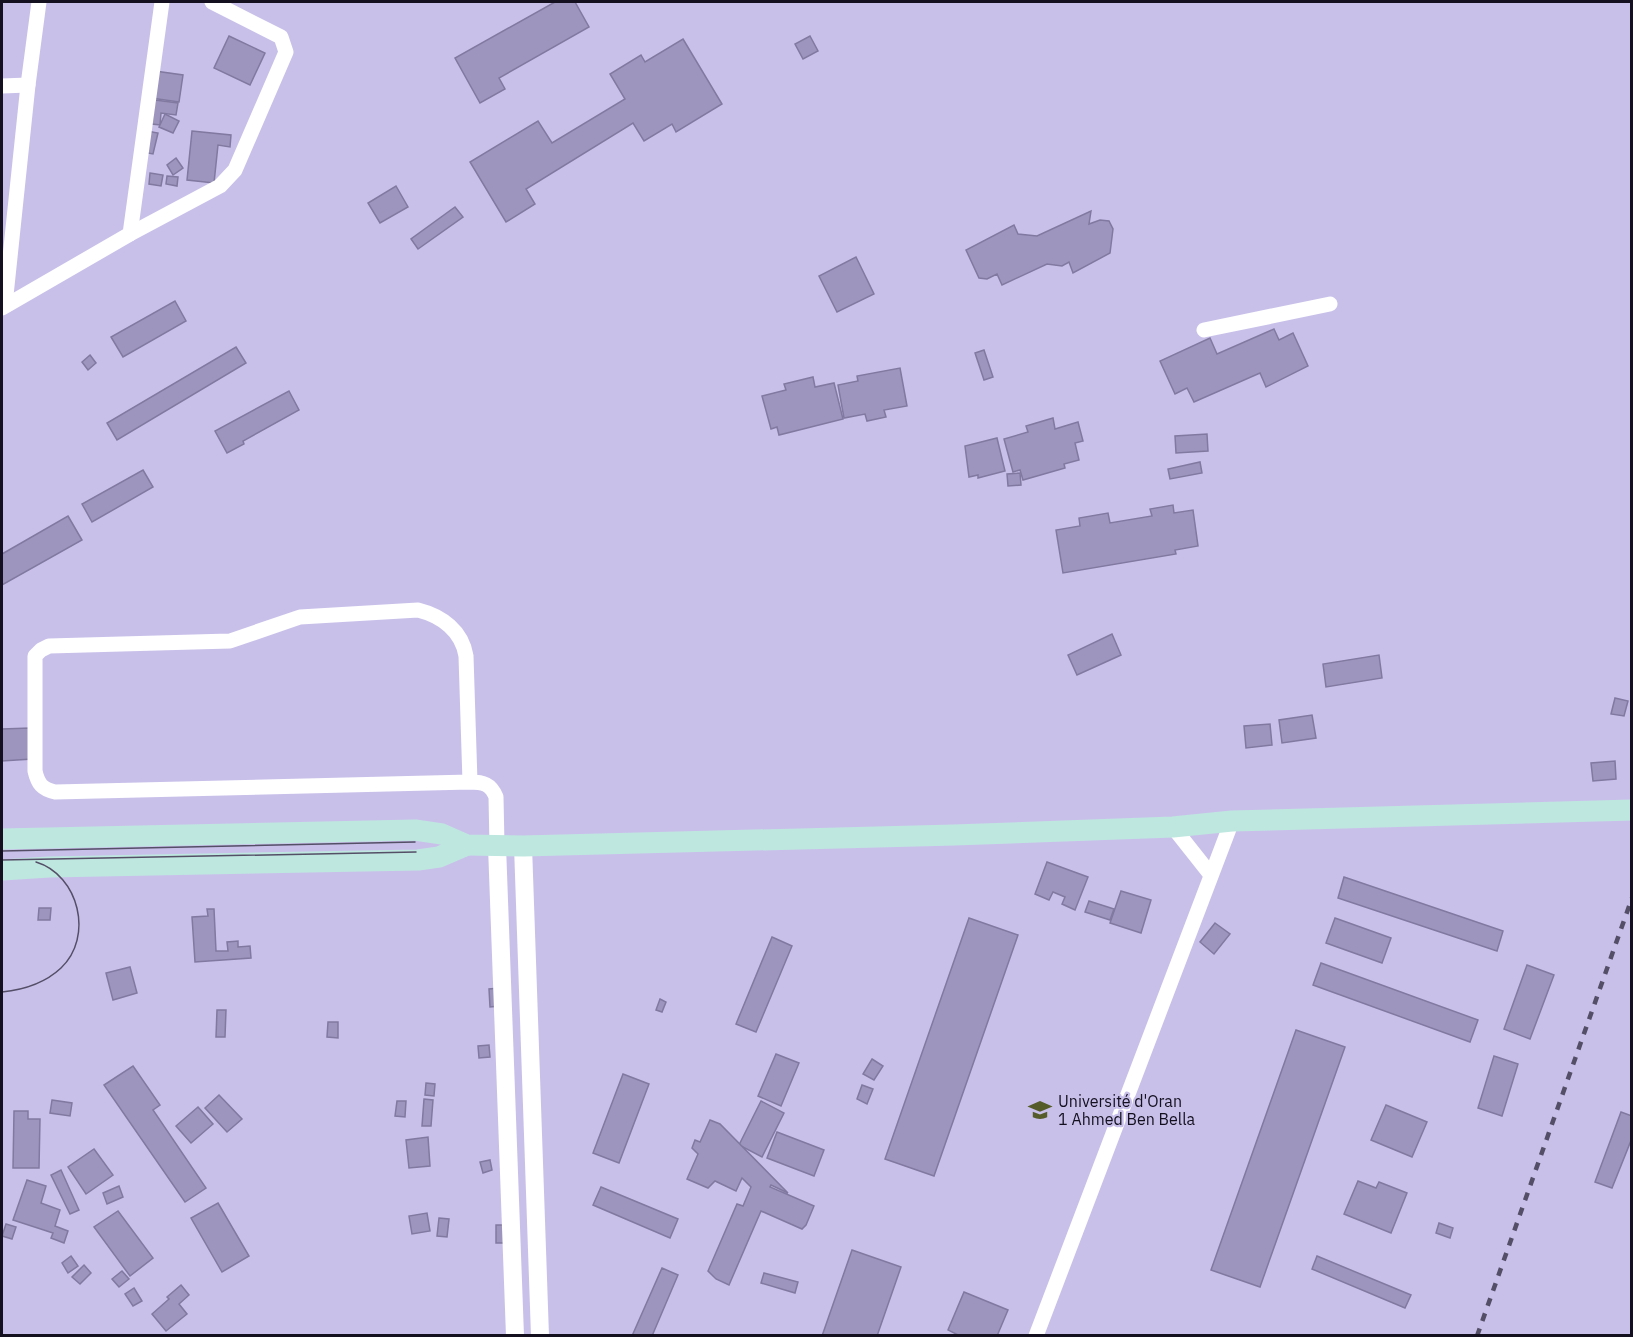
<svg xmlns="http://www.w3.org/2000/svg" width="1633" height="1337" viewBox="0 0 1633 1337" font-family="'IBM Plex Sans',sans-serif">
<style>
.building{fill:#9d95bd;stroke:#8179a0;stroke-width:1.5}
.lines{fill:none;stroke-linecap:round;stroke-linejoin:round}
.minor{stroke:#fff;stroke-width:15}
.tertiary{stroke:#fff;stroke-width:18}
.secondary{stroke:#bee8df;stroke-width:21}
.tram{stroke:#544e67;stroke-width:1.5}
.rail{stroke:#544e67;stroke-width:4.5;stroke-dasharray:8 8;stroke-linecap:butt}
.labels{text-anchor:middle;stroke-width:4.5;stroke-linejoin:round;paint-order:stroke}
.poi-label{font-size:16px;fill:#14101f;stroke:#c9c0ea;text-anchor:start}
</style>
<rect width="100%" height="100%" fill="#c9c0ea"/>
<!-- building -->
<g class="building">
<path d="M555,2H575L589,27L499,78L505,89L480,103L455,58Z"/>
<path d="M229,36L265,53L250,85L214,68Z"/>
<path d="M810,36L818,51L803,59L795,44Z"/>
<path d="M683,39L722,104L676,132L672,124L644,141L633,123L526,189L535,204L506,222L470,162L538,121L552,143L625,99L610,74L641,55L645,62Z"/>
<path d="M155,71L183,75L179,102L151,98Z"/>
<path d="M155,100L178,103L176,115L161,113L160,125L152,124Z"/>
<path d="M165,114L179,121L173,133L159,127Z"/>
<path d="M147,131L158,133L153,154L142,152Z"/>
<path d="M192,131L231,135L230,147L218,145L214,183L187,180Z"/>
<path d="M176,158L183,168L173,175L167,165Z"/>
<path d="M150,173L163,175L161,186L149,184Z"/>
<path d="M167,176L178,177L177,186L166,184Z"/>
<path d="M396,186L408,207L380,223L368,203Z"/>
<path d="M455,207L463,217L418,249L411,239Z"/>
<path d="M1091,211L1089,224L1100,220L1109,221L1113,229L1110,253L1073,273L1069,262L1062,266L1047,264L1002,285L997,274L987,279L979,278L966,250L1014,225L1018,234L1037,236Z"/>
<path d="M856,257L874,294L837,312L819,276Z"/>
<path d="M175,301L186,321L123,357L111,337Z"/>
<path d="M1274,329L1279,340L1293,333L1308,366L1266,387L1260,373L1194,402L1187,388L1175,394L1160,361L1210,338L1217,354Z"/>
<path d="M236,347L246,363L117,440L107,423Z"/>
<path d="M984,350L993,377L984,380L975,353Z"/>
<path d="M90,355L96,363L88,370L82,362Z"/>
<path d="M900,368L907,406L884,410L886,417L867,421L865,414L844,418L838,385L858,381L857,376Z"/>
<path d="M813,377L815,387L834,383L843,419L779,435L777,427L771,429L762,396L786,390L784,384Z"/>
<path d="M289,391L299,410L243,441L244,444L227,453L215,431Z"/>
<path d="M1053,418L1055,429L1078,422L1083,441L1075,443L1079,460L1064,464L1065,468L1023,480L1020,470L1013,472L1004,439L1028,432L1026,426Z"/>
<path d="M1207,434L1208,451L1176,453L1175,436Z"/>
<path d="M997,438L1005,471L978,478V475L969,477L965,446Z"/>
<path d="M1200,462L1202,473L1170,479L1168,469Z"/>
<path d="M143,470L153,487L92,522L82,504Z"/>
<path d="M1020,473L1021,485L1008,486L1007,474Z"/>
<path d="M1173,505L1174,513L1193,510L1198,546L1175,550L1176,554L1063,573L1056,530L1080,526L1079,518L1108,513L1110,523L1152,516L1150,509Z"/>
<path d="M68,516L82,540L2,585V554Z"/>
<path d="M1112,634L1121,655L1077,675L1068,655Z"/>
<path d="M1379,655L1382,678L1326,687L1323,664Z"/>
<path d="M1615,698L1628,701L1624,716L1611,714Z"/>
<path d="M1312,715L1316,738L1282,743L1279,720Z"/>
<path d="M1270,724L1272,745L1246,748L1244,726Z"/>
<path d="M30,728L32,759L2,761V729Z"/>
<path d="M1615,761L1616,779L1593,781L1591,763Z"/>
<path d="M1047,862L1088,877L1075,910L1062,904L1065,897L1053,892L1049,900L1035,894Z"/>
<path d="M1344,877L1503,931L1497,951L1338,898Z"/>
<path d="M1121,891L1151,900L1141,933L1110,923Z"/>
<path d="M1089,901L1114,909L1110,920L1085,912Z"/>
<path d="M39,908H51L50,920H38Z"/>
<path d="M207,909H214L216,951H228L227,942L238,941V947L250,946L251,958L195,962L192,917L208,916Z"/>
<path d="M969,918L1018,935L934,1176L885,1159Z"/>
<path d="M1335,918L1391,938L1382,963L1326,943Z"/>
<path d="M1215,923L1230,934L1214,954L1200,942Z"/>
<path d="M772,937L792,946L756,1032L736,1024Z"/>
<path d="M1321,963L1478,1020L1470,1042L1313,985Z"/>
<path d="M1527,965L1554,975L1530,1039L1504,1029Z"/>
<path d="M130,967L137,993L113,1000L106,973Z"/>
<path d="M499,988L500,1006L490,1007L489,989Z"/>
<path d="M660,999L666,1002L662,1012L656,1010Z"/>
<path d="M217,1010H226L225,1037H216Z"/>
<path d="M328,1022H338V1038L327,1037Z"/>
<path d="M1296,1030L1345,1047L1260,1287L1211,1270Z"/>
<path d="M489,1045L490,1057L479,1058L478,1046Z"/>
<path d="M776,1054L799,1063L781,1106L758,1096Z"/>
<path d="M1494,1056L1518,1064L1502,1116L1478,1108Z"/>
<path d="M872,1059L883,1066L874,1080L863,1074Z"/>
<path d="M133,1066L160,1105L153,1110L206,1188L185,1202L104,1085Z"/>
<path d="M623,1074L649,1084L619,1163L593,1153Z"/>
<path d="M426,1083L435,1084L434,1096L425,1095Z"/>
<path d="M862,1085L873,1089L867,1104L857,1099Z"/>
<path d="M219,1095L242,1119L227,1132L205,1108Z"/>
<path d="M424,1099L433,1100L431,1126H422Z"/>
<path d="M52,1100L72,1103L70,1116L50,1113Z"/>
<path d="M397,1101H406L405,1117L395,1116Z"/>
<path d="M761,1101L784,1113L762,1157L739,1145Z"/>
<path d="M1386,1105L1427,1122L1412,1157L1371,1140Z"/>
<path d="M198,1107L213,1124L191,1143L176,1126Z"/>
<path d="M14,1111H28V1119H40L39,1168H13Z"/>
<path d="M1621,1112L1632,1116V1138L1612,1188L1595,1182Z"/>
<path d="M710,1120L720,1124L788,1193L771,1185L770,1187L814,1206L806,1225L802,1229L761,1211L729,1285L716,1279L708,1271L737,1204L743,1206L751,1187L742,1178L736,1191L715,1181L708,1188L687,1179L698,1154L692,1148L695,1140L700,1142Z"/>
<path d="M777,1132L824,1150L814,1176L767,1158Z"/>
<path d="M428,1137L430,1166L409,1168L406,1140Z"/>
<path d="M94,1149L113,1175L86,1194L68,1167Z"/>
<path d="M490,1160L492,1170L483,1173L480,1162Z"/>
<path d="M61,1170L79,1210L70,1214L51,1175Z"/>
<path d="M27,1180L46,1186L41,1203L60,1210L55,1226L68,1231L64,1243L51,1238L53,1233L13,1220Z"/>
<path d="M1358,1181L1376,1188L1379,1182L1407,1193L1391,1233L1344,1214Z"/>
<path d="M119,1186L123,1197L107,1204L103,1193Z"/>
<path d="M601,1187L678,1219L670,1238L593,1205Z"/>
<path d="M218,1203L249,1256L222,1272L191,1218Z"/>
<path d="M118,1211L153,1258L130,1276L94,1227Z"/>
<path d="M427,1213L430,1231L412,1234L409,1216Z"/>
<path d="M439,1218L449,1219L447,1237L437,1236Z"/>
<path d="M1439,1223L1453,1228L1450,1238L1436,1233Z"/>
<path d="M6,1224L16,1227L12,1239L2,1236Z"/>
<rect x="496" y="1225" width="9" height="18"/>
<path d="M852,1250L901,1267L877,1336H822Z"/>
<path d="M71,1256L78,1266L68,1273L62,1263Z"/>
<path d="M1317,1256L1411,1295L1405,1308L1312,1269Z"/>
<path d="M84,1265L91,1273L80,1284L72,1277Z"/>
<path d="M662,1268L678,1275L652,1336H632Z"/>
<path d="M122,1271L129,1279L119,1287L112,1279Z"/>
<path d="M764,1273L798,1282L795,1293L761,1283Z"/>
<path d="M181,1285L189,1295L179,1304L187,1314L166,1331L152,1314L169,1299L167,1297Z"/>
<path d="M134,1288L142,1301L133,1306L125,1294Z"/>
<path d="M964,1292L1008,1310L997,1336H960L948,1330Z"/>
</g>
<g class="lines">
<!-- minor -->
<g class="minor">
<path d="M2,86L28,85"/>
<path d="M130,234L220,186L235,170L286,52L281,37L212,2"/>
<path d="M5,305L28,85L39,2"/>
<path d="M2,308L130,234L162,2"/>
<path d="M1204,330L1330,304"/>
<path d="M470,782L466,656C462,631 442,616 418,610L300,617L230,641L49,646L41,650L35,656V771C38,784 42,789 55,792L470,782C483,782 491,784 496,797L497,846"/>
<path d="M1173,827L1211,875"/>
<path d="M1036,1336L1232,821"/>
</g>
<!-- tertiary -->
<g class="tertiary">
<path d="M497,846L515,1336"/>
<path d="M523,846L540,1336"/>
</g>
<!-- secondary -->
<g class="secondary">
<path d="M2,839L415,830L442,834L467,845L523,846L954,835L1173,827L1232,821L1632,810"/>
<path d="M2,870L49,867L418,860L439,857L467,845"/>
</g>
<!-- tram -->
<g class="tram">
<path d="M2,851L415,842"/>
<path d="M2,860L416,852"/>
<path d="M2,992C22,990 45,983 61,968C94,937 79,875 36,862"/>
</g>
<!-- rail -->
<path class="rail" d="M1477,1336L1632,898"/>
</g>
<!-- icons -->
<defs>
<g id="university-bare" transform="scale(1.8)"><path d="M0-5L7-2L0 1L-7-2ZM-4 1L0 2.5L4 1V4Q0 6-4 4Z" fill="#555b29" stroke="#c9c0ea" stroke-width="2.5" paint-order="stroke"/></g>
</defs>
<g fill-rule="evenodd">
<use href="#university-bare" x="1040" y="1110"/>
</g>
<g class="labels">
<!-- poi labels -->
<g class="poi-label">
<text x="1058" y="1107">Université d'Oran<tspan x="1058" dy="18">1 Ahmed Ben Bella</tspan></text>
</g>
</g>
<!-- border -->
<rect width="1633" height="1337" fill="none" stroke="#14101f" stroke-width="6"/>
</svg>
